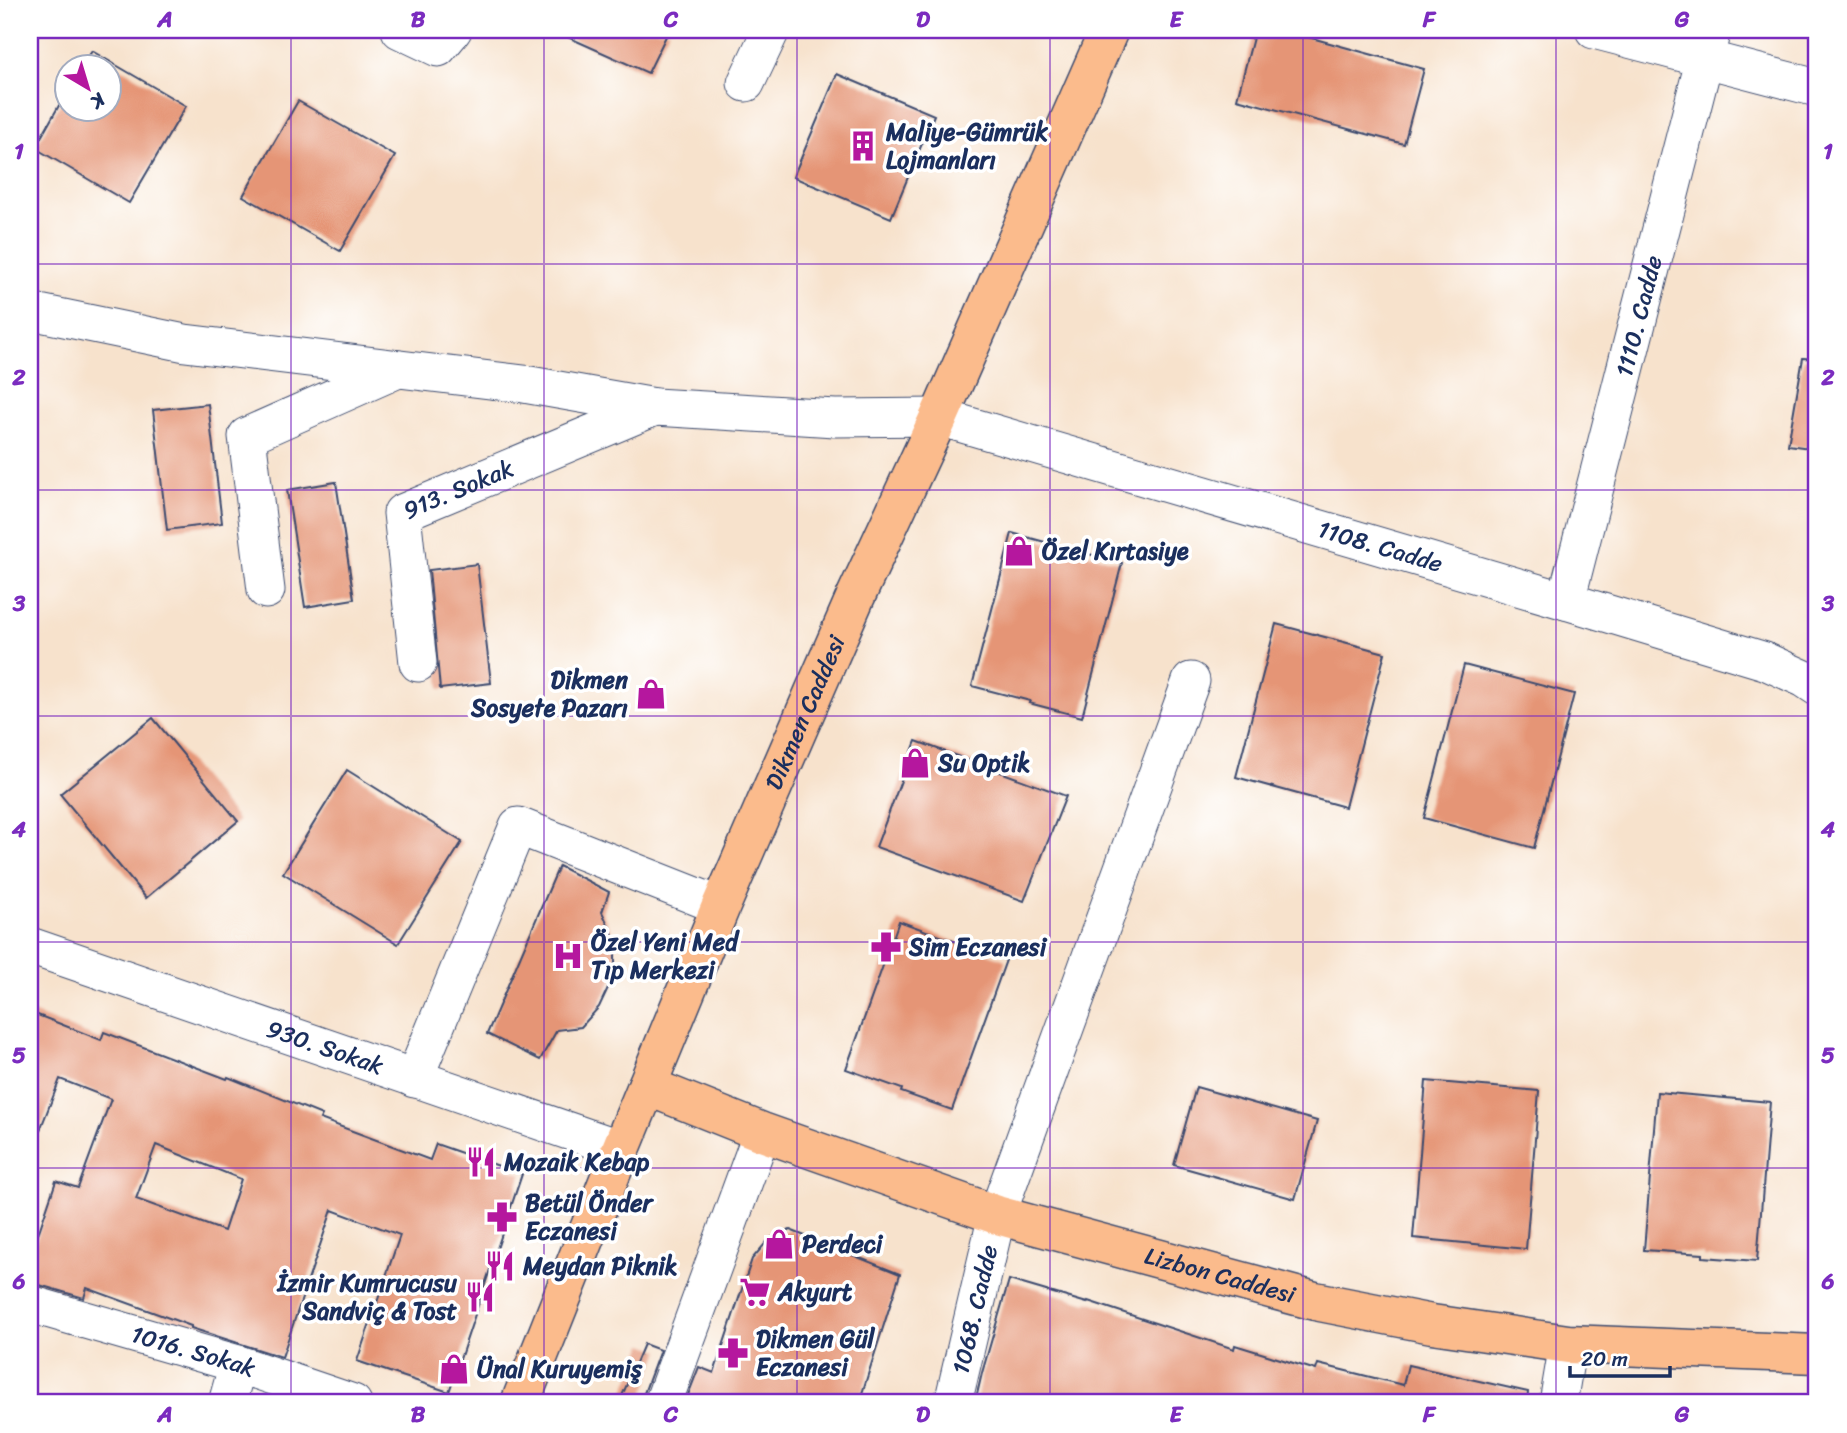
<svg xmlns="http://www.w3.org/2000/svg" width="1847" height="1433" viewBox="0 0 1847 1433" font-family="Sriracha,sans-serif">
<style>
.building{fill:#e59576;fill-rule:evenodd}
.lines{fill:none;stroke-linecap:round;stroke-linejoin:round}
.minor-casing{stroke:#3c4a6e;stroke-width:39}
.major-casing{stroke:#3c4a6e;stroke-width:41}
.minor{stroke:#fff;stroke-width:37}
.major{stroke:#fbbb8c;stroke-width:38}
.grid{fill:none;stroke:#7b2cbf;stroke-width:2;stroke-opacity:0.55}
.labels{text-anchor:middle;stroke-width:7;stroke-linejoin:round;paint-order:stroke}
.poi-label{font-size:24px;font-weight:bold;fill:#1b2f5e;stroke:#fff;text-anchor:start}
.street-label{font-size:24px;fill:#1b2f5e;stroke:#fff}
.neatline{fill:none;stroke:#7b2cbf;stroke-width:2.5}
.grid-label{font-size:23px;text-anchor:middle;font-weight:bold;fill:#7b2cbf}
</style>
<rect width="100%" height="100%" fill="#fff"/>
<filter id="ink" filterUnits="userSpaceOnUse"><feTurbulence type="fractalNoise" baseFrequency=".0143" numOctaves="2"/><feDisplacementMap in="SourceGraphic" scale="14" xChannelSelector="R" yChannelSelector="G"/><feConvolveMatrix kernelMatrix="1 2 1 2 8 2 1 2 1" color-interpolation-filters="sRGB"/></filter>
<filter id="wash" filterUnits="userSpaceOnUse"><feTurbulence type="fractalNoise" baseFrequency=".00686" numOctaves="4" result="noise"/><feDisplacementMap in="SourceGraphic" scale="28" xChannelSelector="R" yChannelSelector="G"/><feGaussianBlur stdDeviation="1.57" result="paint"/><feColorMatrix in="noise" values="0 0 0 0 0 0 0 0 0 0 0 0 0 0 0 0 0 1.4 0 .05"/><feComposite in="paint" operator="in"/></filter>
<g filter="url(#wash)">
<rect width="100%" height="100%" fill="#f7e2cc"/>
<g id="blocks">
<!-- building -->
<g class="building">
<path d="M552,30H669L648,73Z"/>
<path d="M1255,30H1311L1308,37L1424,69L1404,144L1237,99Z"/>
<path d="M92,51L186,106L129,203L35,148L66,93V108H108V66H82Z"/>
<path d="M837,74L934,115L891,218L793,177Z"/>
<path d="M298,101L395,156L340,251L243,196Z"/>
<path d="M1803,358L1817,359V449L1788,445Z"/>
<path d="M208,404L222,523L167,530L153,410Z"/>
<path d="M336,482L354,599L305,607L287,490Z"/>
<path d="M1012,533L1122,563L1082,717L1029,703L1030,701L972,686Z"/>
<path d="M477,564L491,683L440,689L429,570Z"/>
<path d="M1276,624L1385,653L1345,807L1236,777Z"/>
<path d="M1464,665L1574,694L1534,848L1424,818Z"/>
<path d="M153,718L238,821L146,898L60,794Z"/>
<path d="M916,741L1066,796L1024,901L876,847Z"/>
<path d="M347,770L462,842L398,944L283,873Z"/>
<path d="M559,866L609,892L602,912L615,939V973L599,1007L581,1027L557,1030L540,1060L487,1034Z"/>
<path d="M899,921L1006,960L952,1110L901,1092L902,1089L846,1069Z"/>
<path d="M30,1012L101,1040L104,1032L227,1079L228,1077L322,1115L320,1119L430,1160L436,1144L522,1174L449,1392L357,1361L400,1235L332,1210L282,1357L191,1328V1326L87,1288L84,1298L36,1284H30V1258L56,1181L78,1188L111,1099L60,1079L31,1153L30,1152ZM156,1145L241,1179L224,1231L136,1199Z"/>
<path d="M1426,1081L1539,1091L1526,1249L1413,1238Z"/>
<path d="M1196,1087L1317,1121L1295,1199L1174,1165Z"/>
<path d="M1657,1092L1770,1102L1757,1261L1703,1257V1254L1644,1250Z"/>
<path d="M790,1230L900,1274L859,1403H685L699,1367L714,1373L752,1259L770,1238Z"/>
<path d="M1009,1280L1087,1303L1088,1301L1234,1349L1235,1345L1316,1370L1318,1364L1403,1385L1408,1365L1528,1392L1527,1403H975L982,1373Z"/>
<path d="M644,1344L660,1350L643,1396V1403H619Z"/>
</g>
</g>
</g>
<g filter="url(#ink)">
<use href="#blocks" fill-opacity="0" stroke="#3c4a6e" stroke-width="2"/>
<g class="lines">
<!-- minor casing -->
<g class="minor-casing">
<g id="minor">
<path d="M400,30L438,48L453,30"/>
<path d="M1594,30L1817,88"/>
<path d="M746,83L771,30"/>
<path id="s1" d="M30,311L185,343L524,384L655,407L835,418L939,417L1566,601L1765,661L1805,679L1817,687"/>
<path d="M266,590L247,436L398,369"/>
<path id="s2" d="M1566,601L1712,30"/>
<path id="s3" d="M418,663L402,513L655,407"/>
<path id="s4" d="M30,946L621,1149"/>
<path d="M414,1079L518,826L721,906"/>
<path id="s5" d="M30,1304L238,1364L353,1403"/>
<path d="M227,1403L238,1364"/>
<path d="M663,1403L762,1132"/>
<path id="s6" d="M953,1403L997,1215L1191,681"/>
<path d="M1558,1403L1568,1344"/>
</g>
</g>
<!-- major casing -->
<g class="major-casing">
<g id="major">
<path id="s7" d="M647,1086L762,1132L997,1215L1315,1301L1432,1324L1568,1344L1817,1354"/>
<path id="s8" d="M520,1403L621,1149L721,906L855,598L939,417L1109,30"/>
</g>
</g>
<!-- minor -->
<use href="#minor" class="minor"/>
<!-- major -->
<use href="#major" class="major"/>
</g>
</g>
<!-- grid -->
<path class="grid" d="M291,30V1403M544,30V1403M797,30V1403M1050,30V1403M1303,30V1403M1556,30V1403M30,264H1817M30,490H1817M30,716H1817M30,942H1817M30,1168H1817"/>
<!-- icons -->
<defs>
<g id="building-bare" transform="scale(2.415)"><path d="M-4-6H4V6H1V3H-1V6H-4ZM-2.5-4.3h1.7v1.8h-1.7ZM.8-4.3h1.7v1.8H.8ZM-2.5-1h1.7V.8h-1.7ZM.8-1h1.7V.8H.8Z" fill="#b5179e" stroke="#fff" stroke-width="2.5" paint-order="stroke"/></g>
<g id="shop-bare" transform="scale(2.415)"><path d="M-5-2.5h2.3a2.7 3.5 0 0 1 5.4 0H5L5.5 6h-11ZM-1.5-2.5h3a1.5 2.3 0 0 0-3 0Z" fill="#b5179e" stroke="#fff" stroke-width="2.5" paint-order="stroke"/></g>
<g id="pharmacy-bare" transform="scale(2.415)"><path d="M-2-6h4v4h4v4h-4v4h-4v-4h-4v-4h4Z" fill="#b5179e" stroke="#fff" stroke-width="2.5" paint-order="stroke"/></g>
<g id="hospital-bare" transform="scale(2.415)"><path d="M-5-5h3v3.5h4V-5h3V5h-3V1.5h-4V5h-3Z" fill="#b5179e" stroke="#fff" stroke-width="2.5" paint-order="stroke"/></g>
<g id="restaurant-bare" transform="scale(2.415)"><path d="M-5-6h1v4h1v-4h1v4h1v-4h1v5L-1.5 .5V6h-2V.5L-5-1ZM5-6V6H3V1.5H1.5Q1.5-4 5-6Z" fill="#b5179e" stroke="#fff" stroke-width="2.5" paint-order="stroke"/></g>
<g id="supermarket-bare" transform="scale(2.415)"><path d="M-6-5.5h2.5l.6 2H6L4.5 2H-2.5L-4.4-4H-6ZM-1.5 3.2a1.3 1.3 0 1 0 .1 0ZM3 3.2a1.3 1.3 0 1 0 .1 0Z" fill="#b5179e" stroke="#fff" stroke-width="2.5" paint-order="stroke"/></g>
</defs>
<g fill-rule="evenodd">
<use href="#building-bare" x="863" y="146"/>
<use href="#shop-bare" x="1019" y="551"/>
<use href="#shop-bare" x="651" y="694"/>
<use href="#shop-bare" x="915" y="763"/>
<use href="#pharmacy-bare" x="886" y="947"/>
<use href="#hospital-bare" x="568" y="956"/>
<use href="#restaurant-bare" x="481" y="1162"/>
<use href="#pharmacy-bare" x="502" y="1217"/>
<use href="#shop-bare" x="779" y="1244"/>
<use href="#restaurant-bare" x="500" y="1266"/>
<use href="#supermarket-bare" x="755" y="1292"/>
<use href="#restaurant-bare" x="480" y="1297"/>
<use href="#pharmacy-bare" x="733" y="1353"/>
<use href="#shop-bare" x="454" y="1369"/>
</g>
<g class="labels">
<!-- poi labels -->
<g class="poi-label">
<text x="886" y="140">Maliye-Gümrük<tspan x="886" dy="28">Lojmanları</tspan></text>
<text x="1042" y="559">Özel Kırtasiye</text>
<text x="628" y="688" text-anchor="end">Dikmen<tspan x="628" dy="28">Sosyete Pazarı</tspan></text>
<text x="938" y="771">Su Optik</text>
<text x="591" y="950">Özel Yeni Med<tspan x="591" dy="28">Tıp Merkezi</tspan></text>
<text x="909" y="955">Sim Eczanesi</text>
<text x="504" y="1170">Mozaik Kebap</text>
<text x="525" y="1211">Betül Önder<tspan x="525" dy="28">Eczanesi</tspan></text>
<text x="802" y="1252">Perdeci</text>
<text x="523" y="1274">Meydan Piknik</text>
<text x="457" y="1291" text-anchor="end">İzmir Kumrucusu<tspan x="457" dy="28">Sandviç &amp; Tost</tspan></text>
<text x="778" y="1300">Akyurt</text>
<text x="756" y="1347">Dikmen Gül<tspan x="756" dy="28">Eczanesi</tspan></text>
<text x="477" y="1377">Ünal Kuruyemiş</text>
</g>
<!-- street labels -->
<g class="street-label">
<text dy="8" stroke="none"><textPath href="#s2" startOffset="294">1110. Cadde</textPath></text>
<text dy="8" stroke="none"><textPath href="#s3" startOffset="212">913. Sokak</textPath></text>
<text dy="8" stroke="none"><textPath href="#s1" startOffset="1377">1108. Cadde</textPath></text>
<text dy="8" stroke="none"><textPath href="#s8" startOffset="747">Dikmen Caddesi</textPath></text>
<text dy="8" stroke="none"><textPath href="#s4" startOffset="312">930. Sokak</textPath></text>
<text dy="8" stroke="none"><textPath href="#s7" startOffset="604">Lizbon Caddesi</textPath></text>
<text dy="8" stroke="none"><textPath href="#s6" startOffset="96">1068. Cadde</textPath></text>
<text dy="8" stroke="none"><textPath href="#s5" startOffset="170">1016. Sokak</textPath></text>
</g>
</g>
<!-- margin -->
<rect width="1847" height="1433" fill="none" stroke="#fff" stroke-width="77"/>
<!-- north arrow -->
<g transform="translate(88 88) rotate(142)"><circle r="33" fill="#ffffff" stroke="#a4acbf" stroke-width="2"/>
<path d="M0-5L12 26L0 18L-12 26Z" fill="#b5179e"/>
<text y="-10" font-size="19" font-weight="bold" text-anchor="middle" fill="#1b2f5e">K</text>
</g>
<!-- scale -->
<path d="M1570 1366v10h100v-10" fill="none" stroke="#1b2f5e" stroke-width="3.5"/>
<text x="1581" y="1366" font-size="21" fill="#1b2f5e" stroke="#ffffff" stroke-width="5" paint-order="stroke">20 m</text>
<rect x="38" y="38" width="1770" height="1356" class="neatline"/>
<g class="grid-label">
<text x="165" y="27">A</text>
<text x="418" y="27">B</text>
<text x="671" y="27">C</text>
<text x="923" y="27">D</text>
<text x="1176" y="27">E</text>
<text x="1429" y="27">F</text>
<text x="1682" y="27">G</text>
<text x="19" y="159">1</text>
<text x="1828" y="159">1</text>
<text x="19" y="385">2</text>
<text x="1828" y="385">2</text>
<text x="19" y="611">3</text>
<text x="1828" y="611">3</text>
<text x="19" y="837">4</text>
<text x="1828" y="837">4</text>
<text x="19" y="1063">5</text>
<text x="1828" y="1063">5</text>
<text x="19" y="1289">6</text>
<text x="1828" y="1289">6</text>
<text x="165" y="1422">A</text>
<text x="418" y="1422">B</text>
<text x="671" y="1422">C</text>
<text x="923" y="1422">D</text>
<text x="1176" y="1422">E</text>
<text x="1429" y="1422">F</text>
<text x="1682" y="1422">G</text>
</g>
</svg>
